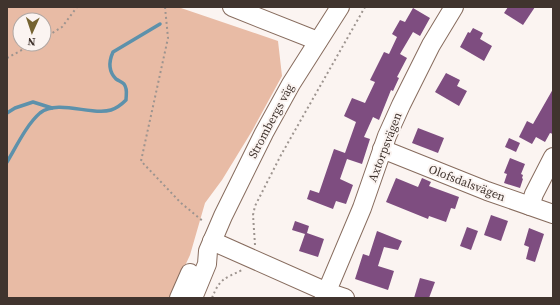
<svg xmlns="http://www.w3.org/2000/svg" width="560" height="305" viewBox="0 0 560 305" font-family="'Source Serif 4',serif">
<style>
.green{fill:#e8bba5;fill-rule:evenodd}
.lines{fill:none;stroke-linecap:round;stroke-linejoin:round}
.stream{stroke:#5d91ab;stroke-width:3.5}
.building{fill:#7e4d80}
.minor-casing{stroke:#876c5e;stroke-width:20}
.path{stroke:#9d948f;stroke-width:2;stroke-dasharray:2 3;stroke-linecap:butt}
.minor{stroke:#fff;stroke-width:18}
.labels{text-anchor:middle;stroke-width:4;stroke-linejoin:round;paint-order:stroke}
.street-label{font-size:12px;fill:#40342e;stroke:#fbf4f1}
</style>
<rect width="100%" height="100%" fill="#fbf4f1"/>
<!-- green -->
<path class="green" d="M7,7H178L278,41L282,76L252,131L222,180L205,203L190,255L170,298H7ZM20,20H44V44H20Z"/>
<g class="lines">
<!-- stream -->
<g class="stream">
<path d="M7,113L15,108L33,102L52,108"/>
<path d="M7,162C16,147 27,124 40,113C58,99 92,116 111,110C117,108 121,105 126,100C126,95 128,89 124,84C122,82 119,81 116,79C108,71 109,61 113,52L160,24"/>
</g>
</g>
<!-- building -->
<g class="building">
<path d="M508,7H535L523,25L504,13Z"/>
<path d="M413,8L430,18L420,36L413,32L400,54L407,58L397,77L399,78L393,91L391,90L379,120L373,117L364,137L370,139L362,164L347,159L340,179L353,185L346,204L336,201L333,209L307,199L310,190L319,193L334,149L345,153L356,122L344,116L352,98L365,103L375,82L370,80L384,52L389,54L397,37L392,34L400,20L405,22Z"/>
<path d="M473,28L483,33L480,39L492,46L484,61L460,47L468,32L470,33Z"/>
<path d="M446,73L460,80L457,86L467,91L459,106L435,92Z"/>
<path d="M553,89V134L550,133L545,142L536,137L532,144L519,137L527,121L533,124Z"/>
<path d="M418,128L444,138L438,153L412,143Z"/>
<path d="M509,138L520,143L516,152L505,147Z"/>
<path d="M510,158L525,164L521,174L523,175L522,178L523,179L520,188L504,183L507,174L504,173Z"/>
<path d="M396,178L418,187L422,178L431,182L429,186L459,197L455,209L451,208L446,222L429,216L428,219L386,202Z"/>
<path d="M491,215L508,221L501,241L484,235Z"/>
<path d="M295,221L309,226L307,233L324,239L318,257L299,251L305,234L292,230Z"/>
<path d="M467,227L478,231L471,250L460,246Z"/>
<path d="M529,228L544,234L535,262L526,259L529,247L524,245Z"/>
<path d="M377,231L402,241L398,250L384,247L378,266L394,271L388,290L355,279L363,254L369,256Z"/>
<path d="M420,278L435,282L429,298H414Z"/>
</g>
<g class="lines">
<!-- minor casing -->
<g class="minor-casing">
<g id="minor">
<path d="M232,7L318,41"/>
<path d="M382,149L487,191L553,214"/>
<path d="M530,206L534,194L553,157"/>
<path d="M212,241L327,292L345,298"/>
<path d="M179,298L190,273"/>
<path d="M193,298L207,264L208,251L223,216L264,133L291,84L340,7"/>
<path d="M324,298L362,208L387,136L401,105L431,45L454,7"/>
</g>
</g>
<!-- path -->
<g class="path">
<path d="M165,7L168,38L141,161L181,203L204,222"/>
<path d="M44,38L62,27L77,7"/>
<path d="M7,58L33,44"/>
<path d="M255,245L253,215L255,206L281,155L365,7"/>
<path d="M212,298C220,278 224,279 242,270"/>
</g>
<!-- minor -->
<use href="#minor" class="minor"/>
</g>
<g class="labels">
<!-- street labels -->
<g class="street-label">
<text transform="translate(271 121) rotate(-62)" y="4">Strombergs väg</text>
<text transform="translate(385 147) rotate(-69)" y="4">Axtorpsvägen</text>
<text transform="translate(467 183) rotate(21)" y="4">Olofsdalsvägen</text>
</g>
</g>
<!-- border -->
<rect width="560" height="305" fill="none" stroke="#40342e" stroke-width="16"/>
<!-- north arrow -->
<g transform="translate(32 32) rotate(183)"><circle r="19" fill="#fbf4f1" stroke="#b0a7a3"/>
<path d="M0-3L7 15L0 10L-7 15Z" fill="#756331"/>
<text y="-6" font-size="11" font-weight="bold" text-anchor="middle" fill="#40342e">N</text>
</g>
</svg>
